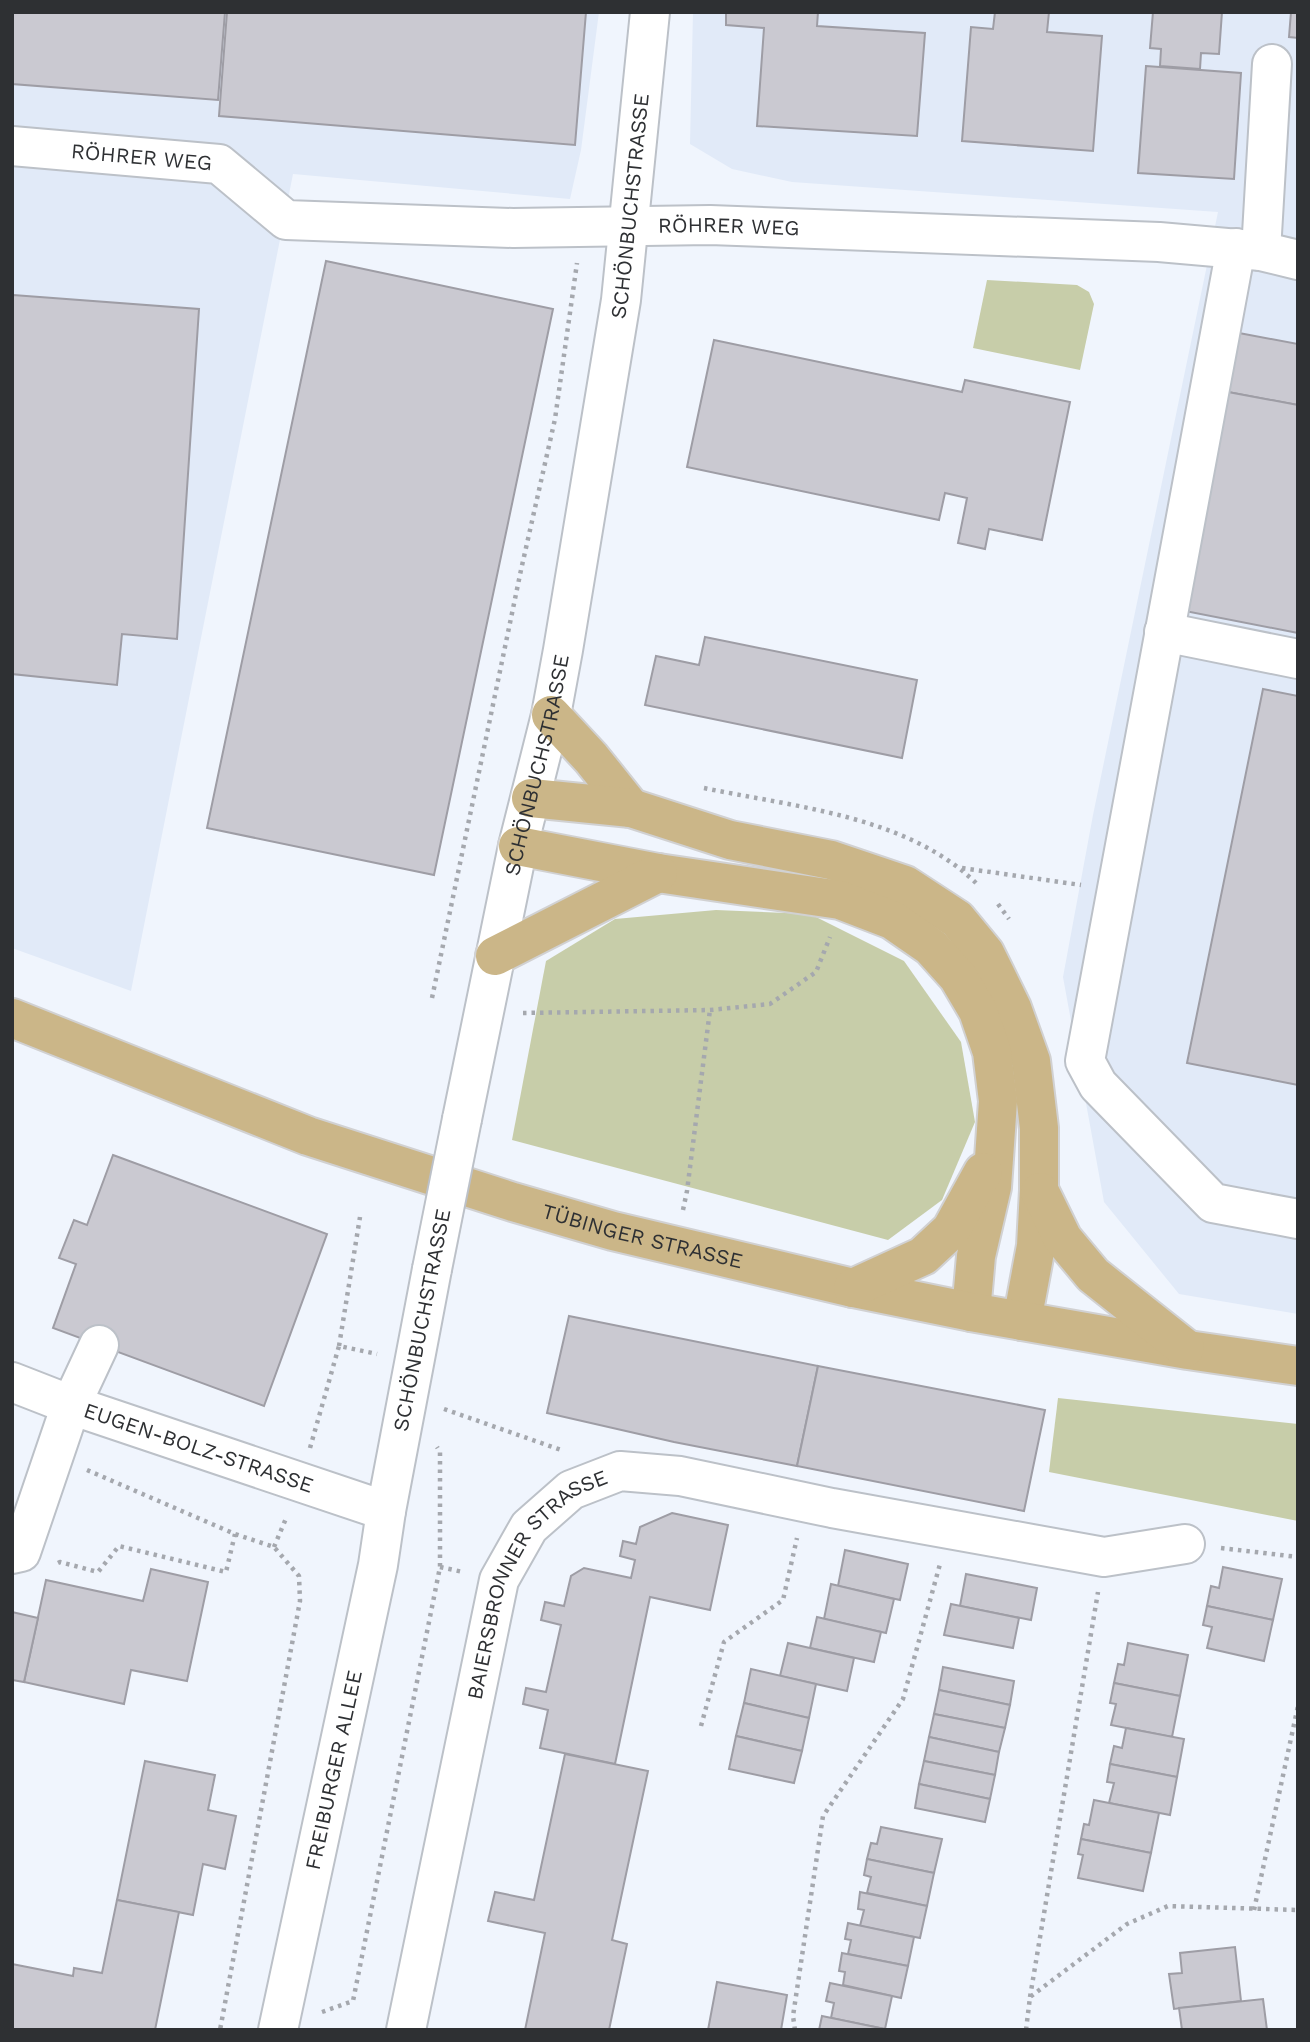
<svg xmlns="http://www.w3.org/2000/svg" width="1310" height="2042" viewBox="0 0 1310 2042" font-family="'Work Sans',sans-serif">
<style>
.built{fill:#e1eaf8}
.green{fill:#c7cda9}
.building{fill:#cac9d1;stroke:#9e9da5;stroke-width:2}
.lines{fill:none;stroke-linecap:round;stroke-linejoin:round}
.minor-casing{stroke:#bcc1c8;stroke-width:42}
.major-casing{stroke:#d1d1d2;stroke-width:42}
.path{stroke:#a5a8ae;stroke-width:4.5;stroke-dasharray:3.5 5;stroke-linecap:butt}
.minor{stroke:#fff;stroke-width:38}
.major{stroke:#cbb688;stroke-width:38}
.minor-bridge-casing{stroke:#bcc1c8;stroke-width:42;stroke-linecap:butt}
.minor-bridge{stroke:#fff;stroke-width:38}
.labels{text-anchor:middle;stroke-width:6;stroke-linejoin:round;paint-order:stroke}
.street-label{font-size:21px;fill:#2e3033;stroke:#fff}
</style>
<rect width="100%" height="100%" fill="#f0f5fd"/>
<!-- built -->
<g class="built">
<path d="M12,12H599L581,150L570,199L293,174L131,991L12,948Z"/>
<path d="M693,12H1298V1314L1179,1294L1104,1202L1063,977L1093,815L1218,212L792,182L732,169L690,144Z"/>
</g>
<!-- green -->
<g class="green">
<path d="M987,280L1077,285L1089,292L1094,304L1080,370L973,348Z"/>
<path d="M716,910L810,914L904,961L961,1042L975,1122L942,1200L888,1240L512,1140L546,961L615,919Z"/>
<path d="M1058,1398L1298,1424V1521L1049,1472Z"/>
</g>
<!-- building -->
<g class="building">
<path d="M12,12H225L218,100L12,84Z"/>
<path d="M227,12H586L575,145L219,116Z"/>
<path d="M726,12H818L817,26L925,33L917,136L757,126L764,28L726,25Z"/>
<path d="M995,12H1049L1047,32L1102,36L1093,151L962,141L971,27L993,29Z"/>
<path d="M1153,12H1222L1219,54L1201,53L1200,69L1160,66L1161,49L1150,48Z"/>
<path d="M1291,12H1298V38L1289,37Z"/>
<path d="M1146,66L1241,73L1234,179L1138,173Z"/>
<path d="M326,261L553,309L434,875L207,828Z"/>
<path d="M13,295L199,309L177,639L122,634L117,685L12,674Z"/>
<path d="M1239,333L1298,344V405L1228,392Z"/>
<path d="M714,340L962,392L965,380L1070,402L1042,540L989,529L985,549L958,543L967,498L945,493L939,520L687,467Z"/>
<path d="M1228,392L1298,405V633L1185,611Z"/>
<path d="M705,637L917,680L902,758L645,705L656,656L699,665Z"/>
<path d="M1263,689L1298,696V1085L1187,1063Z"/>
<path d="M113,1155L327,1234L264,1406L53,1328L76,1264L59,1258L74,1220L87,1225Z"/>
<path d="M569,1316L818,1366L797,1466L674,1442L547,1413Z"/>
<path d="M818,1366L1045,1410L1024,1511L797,1466Z"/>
<path d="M672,1513L728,1525L710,1610L650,1597L615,1764L540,1748L548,1710L523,1704L526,1688L546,1692L561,1625L541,1620L545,1602L564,1606L571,1576L584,1568L631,1578L635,1560L620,1556L623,1541L636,1544L640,1527Z"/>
<path d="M845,1550L908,1564L900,1600L838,1586Z"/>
<path d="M1223,1567L1282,1579L1273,1620L1207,1606L1211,1586L1219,1588Z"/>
<path d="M151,1569L208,1582L187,1681L131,1670L124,1704L24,1682L46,1580L143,1601Z"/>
<path d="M966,1574L1037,1588L1031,1620L960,1606Z"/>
<path d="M831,1584L894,1599L886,1633L824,1619Z"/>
<path d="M951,1604L1019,1618L1013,1648L944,1635Z"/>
<path d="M1207,1606L1273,1620L1264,1661L1207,1648L1212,1627L1203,1625Z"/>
<path d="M12,1612L38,1618L24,1682L12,1680Z"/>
<path d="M817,1617L881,1632L874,1662L810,1648Z"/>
<path d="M788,1643L854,1658L847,1691L780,1676Z"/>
<path d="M1128,1643L1188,1655L1180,1696L1114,1683L1118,1664L1124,1665Z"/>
<path d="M943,1667L1014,1681L1010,1705L939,1690Z"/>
<path d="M751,1669L816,1684L809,1718L744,1703Z"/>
<path d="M1114,1683L1180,1696L1172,1737L1111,1725L1116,1704L1110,1703Z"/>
<path d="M939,1690L1010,1705L1005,1728L934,1714Z"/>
<path d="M744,1703L809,1718L802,1751L736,1736Z"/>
<path d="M934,1714L1005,1728L999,1752L929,1737Z"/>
<path d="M1126,1728L1184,1739L1177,1777L1110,1764L1114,1746L1122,1748Z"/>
<path d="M736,1736L802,1751L794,1783L729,1769Z"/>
<path d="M929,1737L999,1752L995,1775L924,1761Z"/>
<path d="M565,1754L648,1771L612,1940L627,1944L609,2030H525L545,1933L488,1921L495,1892L534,1900Z"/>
<path d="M145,1761L215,1775L208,1810L236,1816L225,1869L203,1864L193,1915L117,1900Z"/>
<path d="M924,1761L995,1775L990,1799L919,1784Z"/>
<path d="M1110,1764L1177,1777L1170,1815L1109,1803L1114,1783L1107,1782Z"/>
<path d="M919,1784L990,1799L985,1822L915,1808Z"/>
<path d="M1094,1800L1159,1813L1151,1853L1081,1839L1084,1824L1089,1825Z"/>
<path d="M881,1827L942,1839L934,1873L867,1859L871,1843L877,1844Z"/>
<path d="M1081,1839L1151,1853L1143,1891L1078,1878L1083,1855L1078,1854Z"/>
<path d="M867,1859L934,1873L927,1906L867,1893L871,1877L864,1875Z"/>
<path d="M860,1892L927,1906L920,1938L860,1926L864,1910L858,1909Z"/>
<path d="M117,1900L179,1912L155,2030H12V1964L73,1976L74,1968L102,1973Z"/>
<path d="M848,1923L914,1937L908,1966L848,1954L851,1940L845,1939Z"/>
<path d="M1235,1947L1241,2001L1174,2009L1169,1974L1182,1973L1180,1953Z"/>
<path d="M842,1953L908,1966L901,1998L843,1985L845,1972L839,1971Z"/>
<path d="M717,1982L787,1995L781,2030H708Z"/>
<path d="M830,1983L892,1996L885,2029L831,2018L834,2003L826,2001Z"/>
<path d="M1263,1999L1267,2030H1182L1179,2008Z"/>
<path d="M822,2016L885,2029V2030H819Z"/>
</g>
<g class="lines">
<!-- minor casing -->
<g class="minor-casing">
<g id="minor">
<path id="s1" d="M12,146L219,164L286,220L513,228L710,225L1159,242L1261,251L1298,260"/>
<path d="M1236,248L1085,1061L1098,1085L1213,1203L1298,1219"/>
<path d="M1261,251L1272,64"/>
<path d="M1164,632L1298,659"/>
<path id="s2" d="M462,1119L518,846L551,715L563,650L621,300L650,12"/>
<path id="s3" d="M12,1382L71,1405L386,1511"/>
<path d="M12,1554L21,1552L71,1405L99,1345"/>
<path id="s4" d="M278,2030L378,1565L386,1511L432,1269"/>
<path id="s5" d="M406,2030L499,1580L529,1527L571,1490L620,1471L680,1476L832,1508L1104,1557L1185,1544"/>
</g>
</g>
<!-- major casing -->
<g class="major-casing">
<g id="major">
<path d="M551,715L591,758L631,808"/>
<path d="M531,798L631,808L730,840L831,860L905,885L957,919L985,953L1012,1008L1031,1061L1039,1128V1190L1036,1246L1022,1321"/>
<path d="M518,846L658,873L840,900L892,920L931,947L958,977L978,1011L992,1052L998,1101L992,1187L976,1256L971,1312"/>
<path d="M495,956L658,873"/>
<path id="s6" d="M12,1018L308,1136L513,1202L613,1231L853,1288L971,1312L1188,1350L1298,1366"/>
<path d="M1040,1192L1063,1239L1093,1275L1185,1348"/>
<path d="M853,1288L923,1256L951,1230L983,1172"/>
</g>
</g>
<!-- path -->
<g class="path">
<path d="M704,788C795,807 907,816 976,883"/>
<path d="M962,868L1081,885"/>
<path d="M998,904L1009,919"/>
<path d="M432,998L521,570L555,419L577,263"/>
<path d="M523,1013L710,1010L770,1004L816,972L830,937"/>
<path d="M683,1210L687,1191L710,1010"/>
<path d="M339,1346L360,1217"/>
<path d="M444,1409L564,1451"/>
<path d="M310,1448L339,1346L377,1354"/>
<path d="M87,1470L235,1534L274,1547L299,1576L300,1601L220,2030"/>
<path d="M274,1547L287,1516"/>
<path d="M1221,1548L1298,1557"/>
<path d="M58,1563L60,1562L98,1572L119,1546L226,1572L235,1534"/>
<path d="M440,1567L463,1572"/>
<path d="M701,1726L724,1642L783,1600L797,1538"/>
<path d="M1254,1910L1298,1706"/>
<path d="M1030,1997L1098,1592"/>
<path d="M322,2012L353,2001L440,1567V1452L437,1447"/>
<path d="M795,2030L793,2016L823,1816L903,1699L940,1564"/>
<path d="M1026,2030L1030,1997L1127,1924L1168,1906L1298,1910"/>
</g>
<!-- minor -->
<use href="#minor" class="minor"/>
<!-- major -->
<use href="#major" class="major"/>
<!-- minor-bridge casing -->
<g class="minor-bridge-casing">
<path id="minor-bridge" d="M432,1269L462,1119"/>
</g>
<!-- minor-bridge -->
<use href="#minor-bridge" class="minor-bridge"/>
</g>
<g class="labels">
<!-- street labels -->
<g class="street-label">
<text dy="7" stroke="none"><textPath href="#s1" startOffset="130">RÖHRER WEG</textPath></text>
<text dy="7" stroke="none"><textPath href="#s2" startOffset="929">SCHÖNBUCHSTRASSE</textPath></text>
<text dy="7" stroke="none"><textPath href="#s1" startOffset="738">RÖHRER WEG</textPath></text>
<text dy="7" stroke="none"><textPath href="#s2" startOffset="362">SCHÖNBUCHSTRASSE</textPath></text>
<text dy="7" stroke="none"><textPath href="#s6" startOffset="668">TÜBINGER STRASSE</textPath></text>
<text transform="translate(422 1320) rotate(-79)" y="7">SCHÖNBUCHSTRASSE</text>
<text dy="7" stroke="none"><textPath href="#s3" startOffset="198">EUGEN-BOLZ-STRASSE</textPath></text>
<text dy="7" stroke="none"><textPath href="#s5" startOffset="476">BAIERSBRONNER STRASSE</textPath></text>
<text dy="7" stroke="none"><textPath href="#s4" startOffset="266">FREIBURGER ALLEE</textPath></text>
</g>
</g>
<!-- border -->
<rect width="1310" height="2042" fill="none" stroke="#2e3033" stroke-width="28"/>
</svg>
